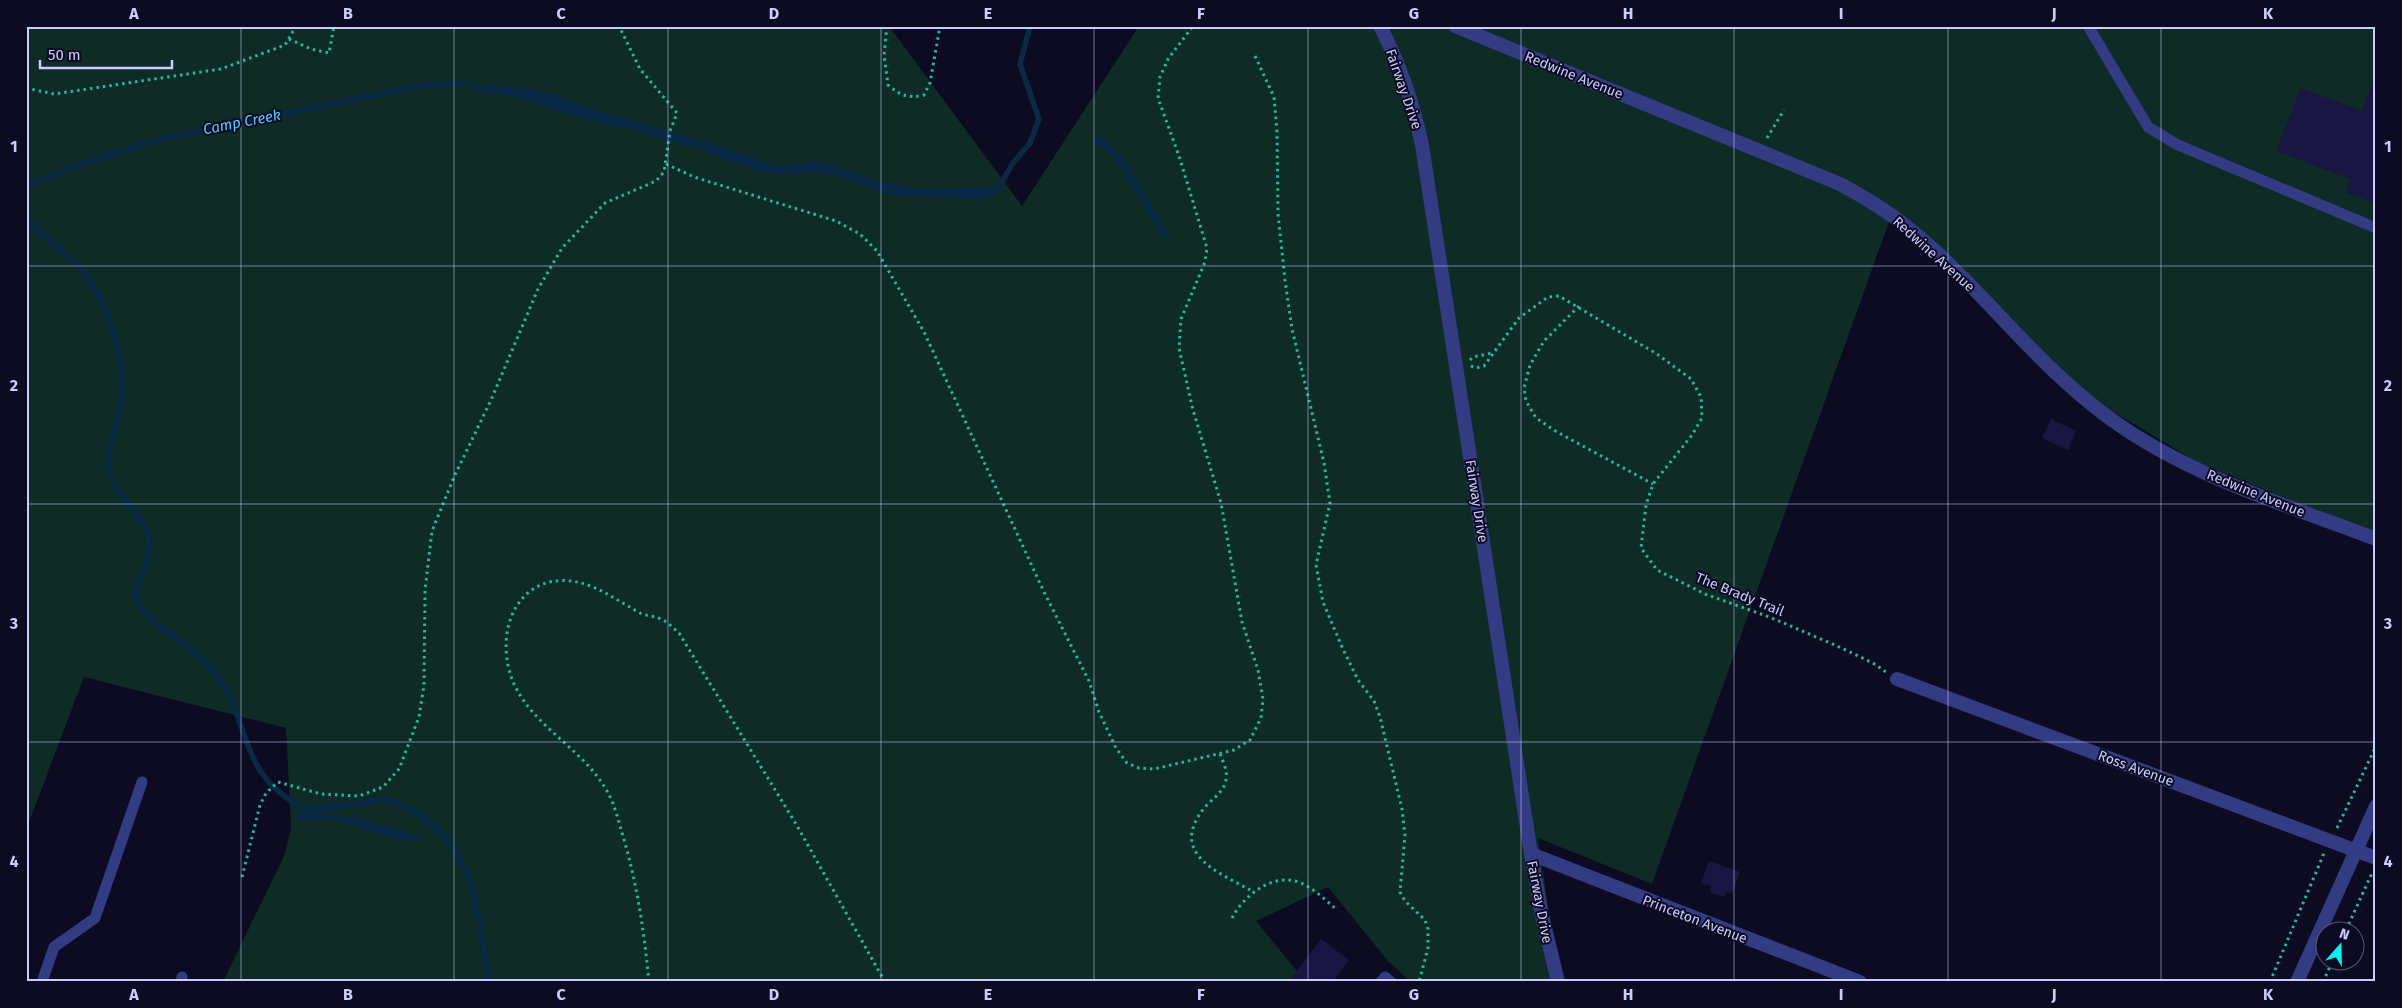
<svg xmlns="http://www.w3.org/2000/svg" width="2402" height="1008" viewBox="0 0 2402 1008" font-family="'Fira Sans',sans-serif">
<style>
.green{fill:#0e2b26}
.water{fill:#092947}
.lines{fill:none;stroke-linecap:round;stroke-linejoin:round}
.stream{stroke:#092947;stroke-width:5.5}
.building{fill:#191643}
.path{stroke:#25b89c;stroke-width:3;stroke-dasharray:2.5 4;stroke-linecap:butt}
.service{stroke:#333b83;stroke-width:11}
.minor{stroke:#333b83;stroke-width:14}
.tertiary{stroke:#333b83;stroke-width:14}
.grid{fill:none;stroke:#cbccff;stroke-width:1;stroke-opacity:0.55}
.labels{text-anchor:middle;stroke-width:4;stroke-linejoin:round;paint-order:stroke}
.street-label{font-size:14px;fill:#cbccff;stroke:#0c0b21}
.water-label{font-size:15px;font-style:italic;fill:#59c9ff;stroke:#0c0b21}
.neatline{fill:none;stroke:#cbccff;stroke-width:2}
.grid-label{font-size:16px;text-anchor:middle;font-weight:bold;fill:#cbccff}
</style>
<rect width="100%" height="100%" fill="#0c0b21"/>
<!-- green -->
<path class="green" d="M26,26H889L1022,206L1139,26H2376V535L2197,462L2102,405L1890,219L1652,884L1538,838L1559,982H1411L1388,961L1328,887L1256,921L1306,982H223L285,854L291,828L286,728L84,677L26,830Z"/>
<!-- water -->
<g class="water">
<path d="M463,83L529,89L556,95L592,109L682,135L779,166L820,161L883,183L919,189L999,187L991,198L973,200L887,194L839,176L813,172L781,174L756,171L702,149L663,140L630,128L612,126L584,119L506,95L487,94Z"/>
<path d="M1099,136C1123,152 1136,180 1150,204C1157,216 1164,226 1170,238L1164,240L1120,166L1108,152L1092,141Z"/>
<path d="M313,812L356,818L413,834L424,840C395,847 359,822 329,820C317,820 307,822 295,819L297,813Z"/>
</g>
<g class="lines">
<!-- stream -->
<g class="stream">
<path d="M26,186L81,164L164,138L427,85L463,83"/>
<path d="M999,187L1013,163L1030,143L1039,119L1020,64L1030,26"/>
<path d="M26,218C43,237 65,251 81,270C108,301 124,354 122,394C120,420 105,446 110,472C112,483 120,493 127,502C158,540 152,551 134,595C140,604 146,615 154,622C160,629 169,632 176,638C189,648 205,660 215,673C245,708 240,763 282,794C287,798 298,806 304,808C323,811 359,802 379,800C390,799 406,807 415,812C477,850 478,917 489,982"/>
</g>
</g>
<!-- building -->
<g class="building">
<path d="M2374,78L2376,194L2373,202L2345,192L2350,179L2276,151L2301,88L2362,111Z"/>
<path d="M2051,419L2076,431L2068,450L2042,438Z"/>
<path d="M1709,861L1740,872L1732,894L1726,891L1724,897L1710,892L1711,886L1701,883Z"/>
<path d="M1321,939L1349,960L1333,982H1289Z"/>
</g>
<g class="lines">
<!-- path -->
<g class="path">
<path d="M887,26L884,55L888,85C900,95 908,99 924,95L930,83L940,26"/>
<path d="M289,39L311,49L329,53L334,26"/>
<path d="M1255,56L1274,97L1277,132L1278,214L1285,280L1292,329L1324,463L1330,503L1316,565L1323,602L1342,647L1358,680L1374,701L1380,717L1402,809L1405,835L1400,892L1405,901L1425,920L1428,929V948L1419,982"/>
<path d="M26,88L54,94L221,69L285,45L296,26"/>
<path d="M1767,138L1784,110"/>
<path d="M666,164L694,177L836,221L860,234L877,251L924,332L1044,592L1089,681L1099,712L1116,748L1127,763L1139,768L1154,769L1234,750L1250,740L1261,718L1263,699L1258,670L1242,622L1221,503L1193,410L1179,348L1181,319L1205,262L1207,248L1179,156L1158,98L1160,77L1168,59L1193,26"/>
<path d="M1579,306L1544,341L1530,365L1524,388L1526,401L1536,418L1557,432L1653,484"/>
<path d="M1470,360L1473,357L1492,353"/>
<path d="M1471,366L1476,368L1484,366L1519,318L1548,297L1559,296L1657,354L1691,379L1701,397L1702,418L1692,435L1653,484L1646,505L1641,548L1657,570L1705,594L1772,618L1837,646L1873,663L1886,672"/>
<path d="M1220,754C1223,762 1228,771 1226,780C1224,792 1213,798 1205,807C1167,854 1218,872 1254,892"/>
<path d="M2337,828L2376,746"/>
<path d="M242,877L260,805L266,793L278,782L321,794L359,796L383,787L399,769L419,717L424,685L425,590L432,531L454,477L491,400L538,289L562,248L605,203L656,181L664,172L670,131L677,113L640,69L619,26"/>
<path d="M1232,918C1243,897 1269,875 1295,881C1311,885 1324,899 1336,909"/>
<path d="M2346,930L2372,873"/>
<path d="M649,982C644,931 637,882 622,833C618,819 614,803 607,791C580,743 519,721 508,665C497,609 535,563 593,587C609,594 624,604 640,613C646,616 654,616 661,619C668,622 673,628 679,633L796,824L885,982"/>
<path d="M2270,982L2324,853"/>
<path d="M2323,982L2333,960"/>
</g>
<!-- service -->
<g class="service">
<path d="M2088,26L2148,127L2178,145L2376,228"/>
<path d="M42,982L54,947L95,918L142,782"/>
<path d="M181,982L182,977"/>
<path d="M1381,982L1385,977L1391,982"/>
</g>
<!-- minor -->
<g class="minor">
<path d="M1455,26L1840,184C1864,197 1886,210 1907,227C1973,279 2024,350 2090,403C2172,471 2278,502 2376,539"/>
<path d="M1897,679L2376,858"/>
<path d="M1531,854L1860,982"/>
</g>
<!-- tertiary -->
<g class="tertiary">
<path d="M1380,26C1400,64 1413,103 1422,145L1531,854L1541,911L1558,982"/>
<path d="M2297,982L2376,806"/>
</g>
</g>
<!-- grid -->
<path class="grid" d="M241,26V982M454,26V982M668,26V982M881,26V982M1094,26V982M1308,26V982M1521,26V982M1734,26V982M1948,26V982M2161,26V982M26,266H2376M26,504H2376M26,742H2376"/>
<g class="labels">
<!-- street labels -->
<g class="street-label">
<text transform="translate(1574 75) rotate(22)" y="5">Redwine Avenue</text>
<text transform="translate(1404 89) rotate(71)" y="5">Fairway Drive</text>
<text transform="translate(1934 254) rotate(42)" y="5">Redwine Avenue</text>
<text transform="translate(2256 493) rotate(22)" y="5">Redwine Avenue</text>
<text transform="translate(1477 501) rotate(81)" y="5">Fairway Drive</text>
<text transform="translate(1740 594) rotate(22)" y="5">The Brady Trail</text>
<text transform="translate(2136 768) rotate(20)" y="5">Ross Avenue</text>
<text transform="translate(1540 902) rotate(79)" y="5">Fairway Drive</text>
<text transform="translate(1695 919) rotate(21)" y="5">Princeton Avenue</text>
</g>
<!-- water labels -->
<g class="water-label">
<text transform="translate(242 122) rotate(-11)" y="5">Camp Creek</text>
</g>
</g>
<!-- border -->
<rect width="2402" height="1008" fill="none" stroke="#0c0b21" stroke-width="55"/>
<!-- north arrow -->
<g transform="translate(2340 946) rotate(20)"><circle r="24" fill="#0c0b21" stroke="#58587a"/>
<path d="M0-4L9 19L0 12L-9 19Z" fill="#00f6ed"/>
<text y="-8" font-size="14" font-weight="bold" text-anchor="middle" fill="#cbccff">N</text>
</g>
<!-- scale -->
<path d="M40 60v8h132v-8" fill="none" stroke="#cbccff" stroke-width="2.5"/>
<text x="48" y="60" font-size="15" fill="#cbccff" stroke="#0c0b21" stroke-width="4" paint-order="stroke">50 m</text>
<rect x="28" y="28" width="2346" height="952" class="neatline"/>
<g class="grid-label">
<text x="134" y="19">A</text>
<text x="348" y="19">B</text>
<text x="561" y="19">C</text>
<text x="774" y="19">D</text>
<text x="988" y="19">E</text>
<text x="1201" y="19">F</text>
<text x="1414" y="19">G</text>
<text x="1628" y="19">H</text>
<text x="1841" y="19">I</text>
<text x="2054" y="19">J</text>
<text x="2268" y="19">K</text>
<text x="14" y="152">1</text>
<text x="2388" y="152">1</text>
<text x="14" y="391">2</text>
<text x="2388" y="391">2</text>
<text x="14" y="629">3</text>
<text x="2388" y="629">3</text>
<text x="14" y="867">4</text>
<text x="2388" y="867">4</text>
<text x="134" y="1000">A</text>
<text x="348" y="1000">B</text>
<text x="561" y="1000">C</text>
<text x="774" y="1000">D</text>
<text x="988" y="1000">E</text>
<text x="1201" y="1000">F</text>
<text x="1414" y="1000">G</text>
<text x="1628" y="1000">H</text>
<text x="1841" y="1000">I</text>
<text x="2054" y="1000">J</text>
<text x="2268" y="1000">K</text>
</g>
</svg>
